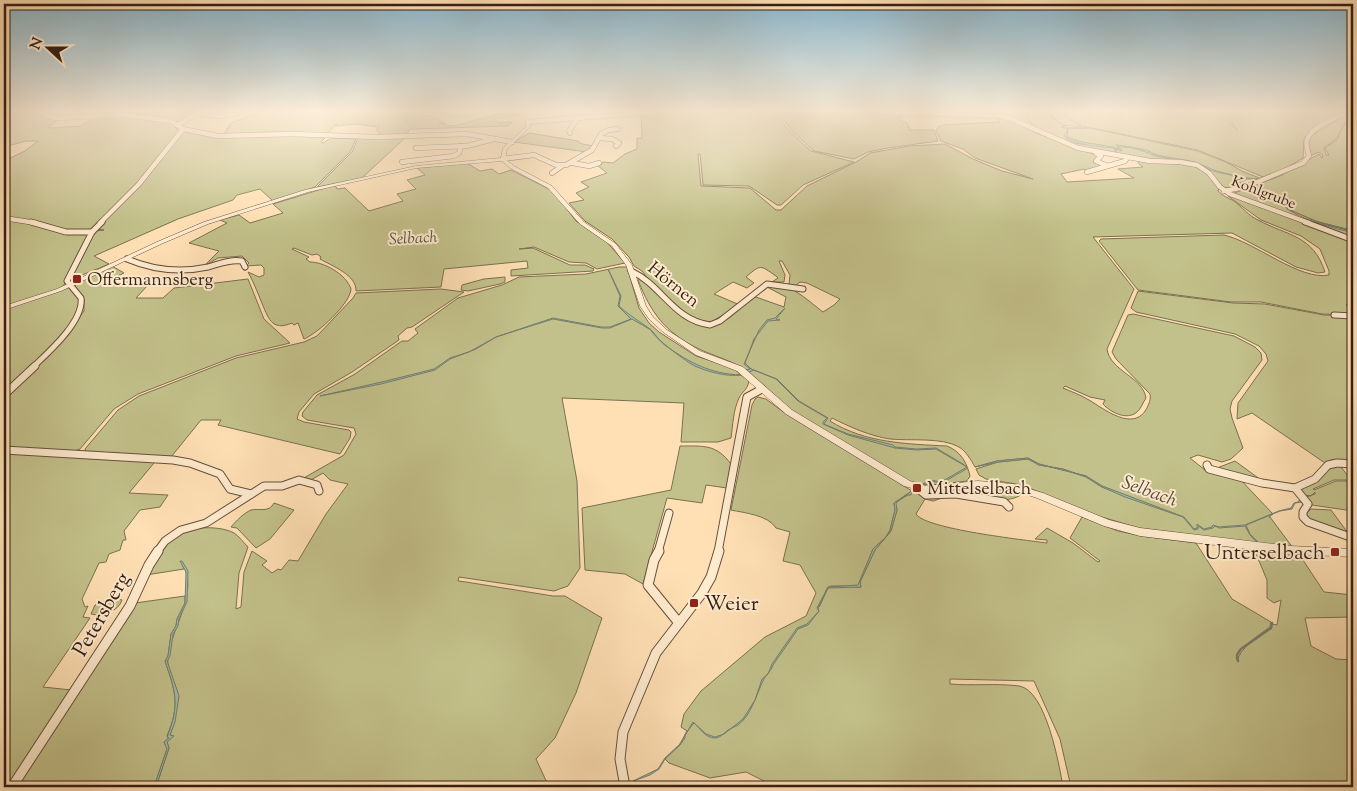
<svg xmlns="http://www.w3.org/2000/svg" width="1357" height="791" viewBox="0 0 1357 791" font-family="'Sorts Mill Goudy',serif">
<style>
.green{fill:#c3c18b;stroke:#7b7050}
.water{fill:#a1bda9;stroke:#757e6e}
.lines{fill:none;stroke-linecap:round;stroke-linejoin:round}
.stream-far2{stroke:#757e6e;stroke-width:1}
.stream-far1{stroke:#757e6e;stroke-width:2}
.stream{stroke:#757e6e;stroke-width:2.5}
.minor-far3-casing{stroke:#664f3d;stroke-width:5.5}
.minor-far2-casing{stroke:#664f3d;stroke-width:7}
.minor-far1-casing{stroke:#664f3d;stroke-width:9}
.minor-casing{stroke:#664f3d;stroke-width:11}
.tertiary-casing{stroke:#664f3d;stroke-width:1}
.minor-far3{stroke:#ffebce;stroke-width:4.5}
.minor-far2{stroke:#ffebce;stroke-width:5}
.minor-far1{stroke:#ffebce;stroke-width:7}
.minor{stroke:#ffebce;stroke-width:9}
.tertiary{fill:#ffebce;fill-rule:evenodd}
.poi-dot{fill:#8f2418;stroke:#ffebce;stroke-width:2}
.labels{text-anchor:middle;stroke-width:4;stroke-linejoin:round;paint-order:stroke}
.far-street-label{font-size:15px;fill:#331f15;stroke:#ffebce}
.far-water-label{font-size:16px;font-style:italic;fill:#544e41;stroke:#ffebce}
.poi-label{font-size:18px;fill:#331f15;stroke:#ffebce;text-anchor:start}
.street-label{font-size:18px;fill:#331f15;stroke:#ffebce}
.water-label{font-size:19px;font-style:italic;fill:#544e41;stroke:#ffebce}
.near-poi-label{font-size:21px;fill:#331f15;stroke:#ffebce;text-anchor:end}
.near-street-label{font-size:21px;fill:#331f15;stroke:#ffebce}
</style>
<rect width="100%" height="100%" fill="#ffe0b4"/>
<filter id="stains"><feTurbulence type="fractalNoise" baseFrequency=".004" numOctaves="4"/><feColorMatrix values="0 0 0 0 .2 0 0 0 0 .09 0 0 0 0 .02 0 0 0 .5 -.17"/></filter>
<radialGradient id="worn" r=".72"><stop offset=".6" stop-color="#630" stop-opacity="0"/><stop offset="1" stop-color="#630" stop-opacity=".3"/></radialGradient>
<!-- green -->
<g class="green">
<path d="M32,112H39L44,117L60,119L48,127L52,128L81,126L94,118L125,117L170,122L180,132C168,147 103,227 90,230C69,235 27,222 4,217V161L25,151L38,141H26L4,147V116Z"/>
<path d="M122,112H198L182,121L176,122L118,115Z"/>
<path d="M275,112H412L406,122L410,120L414,112H425L421,115L433,117L446,124L439,123L449,126L458,125L505,112L492,115L513,114L511,112H516L519,115L494,118L498,123L512,122L508,126L414,129H409L407,135L376,137L380,133L376,130L379,127L356,124L335,126L337,123L328,133L265,132L224,134L231,123L258,113L263,116Z"/>
<path d="M659,112H776L788,130L811,151L854,162L803,185L781,205H777L749,186L703,185L700,154H698L701,186L750,188L776,210H781L807,186L856,162L870,153L910,146L945,144L973,159L1002,171L1033,179L975,158L963,149L941,141L936,131L938,127L943,125L1000,122L994,116L1009,119L1036,133L1099,156L1094,161L1105,166L1097,171L1087,172L1084,169L1061,174L1067,182L1134,178L1118,169L1143,167L1138,163L1140,160C1162,163 1188,159 1207,173C1212,177 1215,183 1219,188L1218,191C1223,196 1228,198 1234,201C1242,207 1249,216 1258,220C1288,236 1313,235 1325,272L1318,273L1296,267L1232,233L1093,237L1134,289L1107,349C1110,371 1143,377 1146,398C1143,402 1141,409 1137,412C1127,421 1110,412 1103,404L1105,400L1090,397L1065,386L1063,388C1072,392 1081,395 1089,400C1104,409 1134,433 1147,408C1149,403 1151,400 1150,394L1116,359L1112,352L1128,315L1133,314L1234,336L1255,347L1261,353L1262,360L1232,401L1230,409L1232,418L1243,448L1231,459L1222,462L1198,455L1190,458L1205,470L1237,476L1273,514L1269,517H1270L1293,548L1139,528L1095,515L1022,485L986,479L979,475L976,469L998,462L1028,459L1039,465L1063,469L1086,477L1102,487L1164,510L1102,486L1086,476L1039,464L1028,458L997,461L975,467C971,460 966,451 959,447C942,437 909,441 890,439C870,436 850,427 832,418L830,421C865,443 907,444 947,446C962,452 967,464 970,476L967,481C946,483 929,488 909,481L791,410L749,372L752,369L746,370C731,360 713,356 697,348C665,332 651,313 638,280L641,279C658,293 690,334 715,325C729,321 743,306 753,296L784,307L786,297L765,286C786,278 808,301 823,312L834,305L840,299L807,283L800,282L795,286L789,284L790,275L782,261H779L785,275L784,282H772L778,278L776,276C760,265 761,264 746,277L754,283L747,288L733,282L714,294L740,305L711,322L698,320L685,313L648,279L642,271L634,266L629,257L612,239L585,221L569,203L584,200L576,193L589,187L581,182L607,173L598,166L603,162L613,163L625,154L637,149V138H642L641,114Z"/>
<path d="M779,112L895,113L903,118H899V120L907,123L910,130H934L938,141L888,148L868,152L854,159L814,151L791,130Z"/>
<path d="M1003,112H1049L1053,113L1051,115L1054,113L1052,112H1058L1082,127L1063,125L1064,127H1061L1068,129L1066,138C1071,143 1081,145 1087,144L1067,137L1068,128H1090L1197,151L1226,162L1242,171L1262,179L1246,178L1239,182L1246,186L1223,188L1203,167L1154,161L1076,146L1040,130L1025,117L1037,130L1010,118Z"/>
<path d="M1060,112H1223L1227,121L1238,131L1230,121L1226,112H1317L1335,116L1319,125L1304,138L1303,158L1277,173L1263,177L1198,150L1083,126Z"/>
<path d="M1350,112H1353V118C1340,122 1343,131 1335,140C1332,143 1327,145 1324,147L1326,155H1329L1325,148L1337,140L1343,126L1353,119V231L1315,221L1288,209L1287,204L1275,201L1271,198H1277L1274,193L1270,192L1274,197H1268L1273,202L1283,204C1289,216 1340,231 1353,232V237L1232,194L1250,187L1263,194L1270,193L1262,192L1250,187L1280,176L1319,154L1322,158L1323,156L1319,152L1310,156L1308,144L1311,136Z"/>
<path d="M183,131L209,136L297,135L325,138L321,142L323,143L331,138L356,139L350,152L315,187L273,201L260,189L237,195L233,200L178,219L94,256L109,264L70,280L95,231L104,230L97,229L163,156Z"/>
<path d="M529,133L578,141L582,144L594,146L587,152L514,142Z"/>
<path d="M406,137L362,178L317,187L352,152L358,138Z"/>
<path d="M467,163L480,171L492,169L499,174L511,170L553,191L576,221L606,241L625,263L597,269L586,263L569,262L534,247L519,249L533,248L570,265H585L594,269L593,271L511,276V270L528,268L527,261L444,269L441,287L356,291C357,275 332,266 320,259L321,257L317,254L312,255L294,248L292,249L309,257L306,259L310,262C324,262 346,274 351,289C350,304 318,333 304,339L298,323L294,325L292,323C271,332 268,317 261,301C257,291 253,281 248,272L259,277L264,275V268L261,265L246,266L249,263L242,256L218,258L204,266L219,251L189,243L227,223L220,220L239,215L250,223L283,213L273,204L335,185L337,189L345,188L348,191L369,211L403,201L397,194L416,189L407,180L425,175L417,168Z"/>
<path d="M1230,195L1353,242V302L1346,305L1353,310V315L1322,314L1261,302H1231L1138,290L1099,241L1101,239L1224,235C1255,242 1300,281 1329,275V271L1320,249L1301,236L1261,220L1228,196Z"/>
<path d="M4,219L25,222L61,232L86,233L89,235L64,285L58,290L4,307Z"/>
<path d="M112,266L124,273L109,280L116,284L125,280L149,284L136,298H163L174,288L248,279L264,319L290,343L236,356L138,394L114,409L80,449L74,451L4,447V398L70,330L84,311V299L75,286L77,283Z"/>
<path d="M619,267H627L639,308L649,323L659,332L696,356L733,368L740,374L737,375H741L749,381C747,391 743,390 739,398C733,411 733,424 731,438L718,442H681L684,403L562,398L577,481L580,568L568,586L554,591L459,577L458,581L466,582L553,596H565L602,618L576,693L555,738L536,759L549,787H156L169,748L167,742L173,736L170,735C174,723 175,714 177,702C178,697 179,699 178,695C176,683 166,670 168,658C171,626 201,593 181,561L184,569L146,575C153,564 160,548 170,539C184,527 217,524 234,533C239,536 243,542 248,547L239,573L236,609L241,607L244,572L252,551L267,561L262,565L272,573L278,569L281,570L289,560L298,561L326,514L348,484L330,480L323,473L309,481L302,479L344,455L356,434L354,428L307,420L302,416L303,412L317,395L355,374L402,341H408L418,333L415,329L458,298L502,285L519,277L586,274Z"/>
<path d="M505,277V282L500,284L468,291L461,290L462,285L484,279Z"/>
<path d="M69,287L80,301C72,336 29,368 4,393V310Z"/>
<path d="M441,289L464,292L412,327L407,328L398,336L399,340L352,372L314,394L299,412L297,419L304,422L349,430L351,432L350,438L340,454L218,425L221,420H201L171,457L86,452L85,449L118,410L139,396L236,358L304,342L317,336L353,298L356,293Z"/>
<path d="M1138,291L1233,303L1265,304L1324,315L1353,316V462L1331,460L1325,463L1252,413L1237,419L1238,403L1268,361L1266,354L1259,346L1235,334L1136,312L1131,308Z"/>
<path d="M758,397L766,399L786,414L912,491L894,503L895,510L890,530L886,537L873,549L858,586H831L828,587L819,607L828,588L831,587H861L860,582L875,550L891,531L897,510L895,503L914,491L927,498L948,496L933,501L925,499L916,514C925,529 1025,540 1047,543V540L1035,539L1047,528L1073,543L1098,562L1100,561L1070,538L1082,517L1118,531L1141,536L1196,543L1232,599L1271,622L1270,627L1240,649L1236,658L1238,661C1236,652 1262,632 1271,628L1272,624L1277,625L1281,600L1274,603L1267,598V580L1254,549L1299,554L1324,592L1353,595V617L1305,618L1311,646L1336,659L1353,660V787H1071L1060,739L1034,681L950,679V684C972,686 996,683 1019,686C1046,690 1059,764 1063,787H776L746,772L710,778L669,763L665,759L680,744L687,731L681,727L684,714L701,691L765,637L806,616L816,593L800,565L783,561L790,532L776,528C768,515 745,513 731,510L752,405L755,399Z"/>
<path d="M680,446C704,446 716,444 731,464L727,488L706,485L702,503L667,498L643,584L625,574L585,570L582,508L671,490Z"/>
<path d="M4,452L149,460L154,463L129,493L168,495L160,507L140,510L124,531L126,540H123L120,550L109,554L106,562L99,563L82,599L85,607L88,606L83,617L90,618L43,687L71,690L8,787H4Z"/>
<path d="M1235,461L1261,480L1217,468Z"/>
<path d="M1338,463L1351,480H1334L1313,489L1314,490L1336,481H1353V511L1312,505L1306,497L1315,494V492L1311,496L1304,495L1300,489L1329,467Z"/>
<path d="M970,488H989L1022,494C1016,499 1006,500 998,500L932,493Z"/>
<path d="M274,503L294,510L270,539L256,548L237,528L231,527C236,521 244,513 251,510C260,508 269,513 274,503Z"/>
<path d="M1311,509L1331,510L1348,533L1306,518V514Z"/>
<path d="M185,596V603L177,619L176,626L171,634L168,656L165,661C176,693 180,705 167,736L170,737L164,742L167,749L154,787H18L135,603Z"/>
<path d="M114,598L122,600C119,611 102,617 91,614L95,605Z"/>
</g>
<!-- water -->
<g class="water">
<path d="M1049,112L1055,113L1051,115L1052,117L1068,128H1086L1087,127L1086,128H1068L1067,137C1084,145 1102,143 1119,149L1116,145C1126,146 1136,148 1146,150C1150,151 1153,154 1157,155C1170,158 1182,159 1195,162C1200,164 1204,166 1209,168C1217,172 1237,176 1247,178C1251,180 1257,178 1262,179H1247L1242,183L1246,186L1239,182L1244,179L1241,177C1232,175 1219,173 1210,170C1205,168 1201,165 1196,163C1185,160 1163,159 1153,155C1145,151 1128,146 1119,147L1122,151L1115,149L1118,155L1114,149L1115,148C1101,147 1074,145 1064,136L1068,129L1051,117L1050,114L1052,113Z"/>
<path d="M608,269L621,296L619,306C630,316 639,321 650,329C653,331 660,342 666,346C690,363 711,374 741,375C727,377 708,372 695,366C688,363 653,337 651,330L632,319L610,328H602L553,319L496,337L476,349L450,359L435,370L381,384L320,396L386,381L434,369L450,358L469,352L496,337L553,318L601,327H610L631,319L618,306L620,296Z"/>
<path d="M785,308L776,319L780,320L768,321L754,339L745,363L751,369L777,379L799,401L828,418L824,424L848,434L893,445L895,447L916,449L936,448L963,464L968,468L942,483L930,481L923,484L930,480L941,482L967,467L936,449L917,450L895,448L848,435L823,424V422L827,418L798,401L776,379L754,370L749,372L746,370L750,369L744,364L759,330L767,320L775,318Z"/>
<path d="M1028,458L1039,464L1086,476L1102,486L1184,517L1194,529L1197,528V524L1204,529L1212,527L1213,525L1219,527L1245,525L1279,511L1291,508L1294,503L1298,502L1301,498L1302,502L1295,503L1292,509L1280,511L1246,525L1250,534L1260,544C1252,539 1249,534 1245,526L1219,528L1215,526L1213,528L1204,530L1198,526V529L1194,530L1183,517L1125,497L1102,487L1086,477L1063,469L1039,465L1028,459L999,462L975,467L997,461Z"/>
<path d="M912,491L911,495H906L896,503L897,510L891,531L875,550L860,582L861,587L828,588L818,608L819,611L808,625L798,629L773,665C771,672 765,675 763,681C757,693 751,716 738,725C735,727 731,728 728,730C724,733 720,738 715,738C705,738 700,728 694,723L685,734V738L680,745L665,759L659,769L650,775L633,781L658,769L665,758L680,744L693,722L706,734L715,737L724,734L743,719L755,700L762,679L768,674L772,664L797,628L807,624L819,611L817,608L828,587L858,585L873,549L886,537L890,530L895,510L894,503Z"/>
<path d="M180,561H182L188,571L187,602L179,618L178,626L173,634L170,656L167,661L179,696L175,722L170,735L174,736L167,742L169,748L156,787H154L167,749L164,742L169,738L167,737C180,705 176,693 165,661L168,656L171,634L176,626L177,619L185,603L186,572Z"/>
</g>
<g class="lines">
<!-- stream-far2 -->
<path class="stream-far2" d="M1249,187L1263,193L1274,194L1276,198L1269,197L1274,202L1285,204L1287,209L1321,223"/>
<!-- stream-far1 -->
<path class="stream-far1" d="M1316,222L1353,231"/>
<!-- stream -->
<path class="stream" d="M1238,661L1237,655L1241,649L1271,628L1272,623"/>
<!-- minor-far3 casing -->
<g class="minor-far3-casing">
<g id="minor-far3">
<path d="M42,112L47,116L56,118L125,115L171,121L183,129L218,136L292,134L378,137L467,134L512,142"/>
<path d="M444,112L457,114L472,112"/>
<path d="M880,112L999,116L1009,118L1078,148L1150,161L1180,162L1197,165L1209,173L1220,187L1230,194L1309,223"/>
<path d="M197,113L219,116L244,112"/>
<path d="M528,122L653,112"/>
<path d="M178,125L199,112"/>
<path d="M570,133L569,131L576,121L575,118"/>
<path d="M599,138L612,139L619,143L616,146"/>
<path d="M416,148L467,146L494,139"/>
<path d="M1096,153L1101,156L1096,161L1108,166"/>
<path d="M503,159L534,155L556,165H566L592,150L601,134L609,130L618,129"/>
<path d="M402,162L454,156L459,153L461,146"/>
<path d="M572,163L589,166L599,163"/>
<path d="M1087,172L1125,161L1128,157"/>
<path d="M552,173L562,166"/>
<path d="M1224,191L1245,187L1303,163L1309,156C1308,151 1305,145 1307,140C1311,126 1336,119 1347,112"/>
<path d="M4,218L36,223"/>
<path d="M100,223L139,184L183,129"/>
</g>
</g>
<!-- minor-far2 casing -->
<g class="minor-far2-casing">
<g id="minor-far2">
<path d="M31,222L66,232H92"/>
<path d="M1305,222L1353,240"/>
<path d="M127,259C153,270 180,273 208,267C219,264 230,259 242,261L245,267"/>
<path d="M631,271C662,285 673,320 710,325L720,321L767,284L803,289"/>
<path d="M1334,315L1353,316"/>
<path d="M33,367C49,352 84,321 81,298L67,281L92,232L102,222"/>
</g>
</g>
<!-- minor-far1 casing -->
<g class="minor-far1-casing">
<g id="minor-far1">
<path d="M4,395L35,366"/>
<path d="M4,450L173,460L190,463L220,474L230,489L251,494"/>
<path d="M1207,465L1209,469L1262,483L1295,488L1308,504L1303,512V517L1308,522L1353,538"/>
<path d="M917,488L926,495L956,494L1004,502L1009,507"/>
<path d="M1295,488L1315,479L1328,465L1337,463L1353,464"/>
<path d="M157,552L165,541L181,530L206,523L264,486H282L299,480L317,485L319,491"/>
<path d="M658,552L669,513"/>
<path d="M718,552L747,397L762,389"/>
</g>
</g>
<!-- minor casing -->
<g class="minor-casing">
<g id="minor">
<path d="M659,551L654,560L648,585L679,623"/>
<path d="M12,787L130,606L149,565L158,551"/>
<path d="M625,787L620,759L623,732L656,653L702,593L711,577L719,551"/>
</g>
</g>
<!-- tertiary casing -->
<g class="tertiary-casing">
<path id="tertiary" d="M518,112H522L530,122V127L507,149L505,159L514,166L552,186L584,222L616,244L632,265L646,306L653,317L667,330L700,351L743,367L792,410L910,481L926,486L978,481L1013,484L1043,493L1109,520L1140,528L1290,546L1353,549V557L1290,554L1140,536L1104,526L1037,498L1013,490L978,487L926,492L904,486L786,414L737,371L696,355L663,332L649,319L640,306L626,265L612,246L580,224L548,188L510,168L502,161L416,168L308,192L208,224L161,244L61,291L4,310V306L57,289L157,242L204,222L305,190L416,166L501,158L503,148L526,127V122Z"/>
</g>
<!-- minor-far3 -->
<use href="#minor-far3" class="minor-far3"/>
<!-- minor-far2 -->
<use href="#minor-far2" class="minor-far2"/>
<!-- minor-far1 -->
<use href="#minor-far1" class="minor-far1"/>
<!-- minor -->
<use href="#minor" class="minor"/>
<!-- tertiary -->
<use href="#tertiary" class="tertiary"/>
</g>
<!-- sky -->
<linearGradient id="sky" x2="0" y2="1"><stop stop-color="#8bb8cf"/><stop offset="0.5" stop-color="#fff1dd"/><stop offset="1" stop-color="#fff1dd" stop-opacity="0"/></linearGradient>
<rect width="1357" height="222" fill="url(#sky)"/>
<!-- markers -->
<g class="poi-dot">
<rect x="72" y="274" width="10" height="10" rx="2.5"/>
<rect x="912" y="483" width="10" height="10" rx="2.5"/>
<rect x="1330" y="547" width="10" height="10" rx="2.5"/>
<rect x="689" y="598" width="10" height="10" rx="2.5"/>
</g>
<g class="labels">
<!-- far-street labels -->
<g class="far-street-label">
<text transform="translate(1264 192) rotate(21)" y="5">Kohlgrube</text>
</g>
<!-- far-water labels -->
<g class="far-water-label">
<text transform="translate(413 237) rotate(-3)" y="6">Selbach</text>
</g>
<!-- poi labels -->
<g class="poi-label">
<text x="87" y="285">Offermannsberg</text>
<text x="927" y="494">Mittelselbach</text>
</g>
<!-- street labels -->
<g class="street-label">
<text transform="translate(674 284) rotate(39)" y="6">Hörnen</text>
</g>
<!-- water labels -->
<g class="water-label">
<text transform="translate(1150 490) rotate(20)" y="7">Selbach</text>
</g>
<!-- near-poi labels -->
<g class="near-poi-label">
<text x="1325" y="559">Unterselbach</text>
<text x="704" y="610" text-anchor="start">Weier</text>
</g>
<!-- near-street labels -->
<g class="near-street-label">
<text transform="translate(101 614) rotate(-60)" y="7">Petersberg</text>
</g>
</g>
<!-- margin -->
<rect width="1357" height="791" fill="none" stroke="#ffe0b4" stroke-width="20"/>
<rect x="5" y="5" width="1347" height="781" fill="none" stroke="#331f15" stroke-width="2.5"/>
<rect x="10" y="10" width="1337" height="771" fill="none" stroke="#331f15"/>
<!-- north arrow -->
<g transform="translate(48 48) rotate(291)" stroke="#ffebce" stroke-width="4" paint-order="stroke">
<path d="M0-4L9 19L0 12L-9 19Z" fill="#331f15"/>
<text y="-8" font-size="14" font-weight="bold" text-anchor="middle" fill="#331f15">N</text>
</g>
<rect width="100%" height="100%" filter="url(#stains)"/>
<rect width="100%" height="100%" fill="url(#worn)"/>
</svg>
